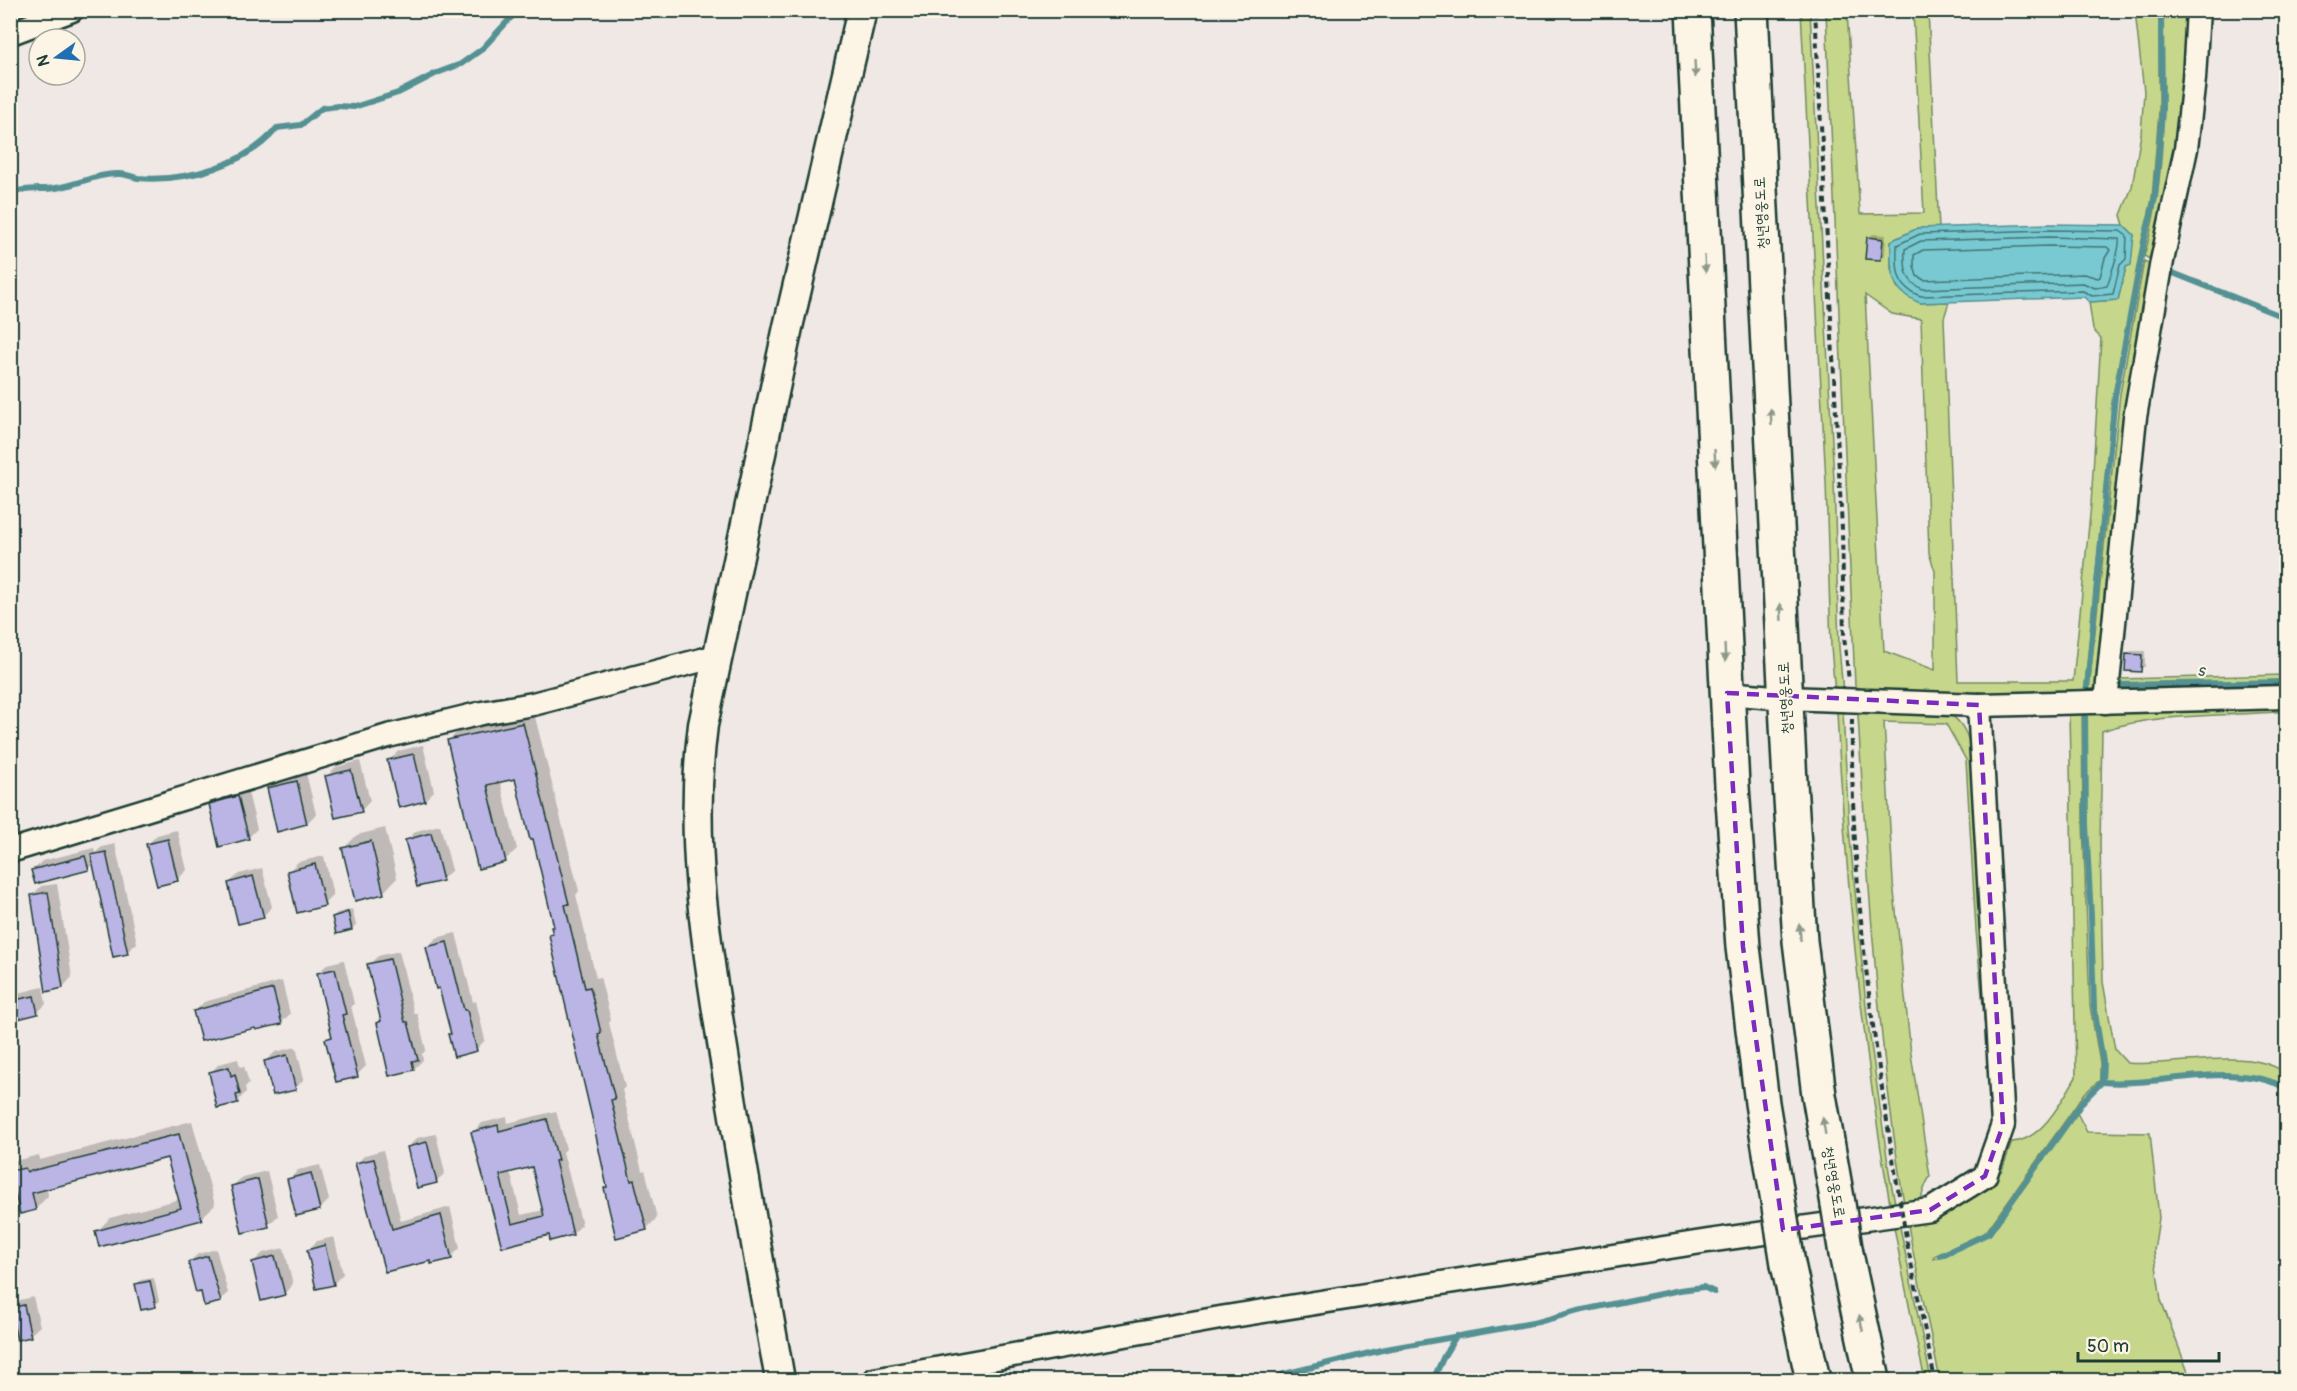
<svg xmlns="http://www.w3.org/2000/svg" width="2297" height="1391" viewBox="0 0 2297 1391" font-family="Pangolin,'Poor Story',sans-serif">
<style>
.green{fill:#c6d78b;stroke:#728a60;stroke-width:1.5;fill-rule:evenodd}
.water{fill:#78c9d2;stroke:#549193;stroke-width:1.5}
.shadow{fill:#0003;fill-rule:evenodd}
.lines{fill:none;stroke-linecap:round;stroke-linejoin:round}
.shore{stroke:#437573;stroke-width:1.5}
.stream{stroke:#549193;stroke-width:6}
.building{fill:#bbb5e6;stroke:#1f3d34;stroke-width:1.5;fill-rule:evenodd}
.minor-casing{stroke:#1f3d34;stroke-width:27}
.major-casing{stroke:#1f3d34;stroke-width:33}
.highway-casing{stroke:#1f3d34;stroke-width:38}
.path{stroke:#1f3d34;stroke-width:4;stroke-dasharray:6 4.5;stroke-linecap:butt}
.minor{stroke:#fcf5e5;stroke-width:22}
.major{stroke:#fcf5e5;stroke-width:28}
.highway{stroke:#fcf5e5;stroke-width:33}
.highway-bridge-casing{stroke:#1f3d34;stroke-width:38;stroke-linecap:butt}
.path-bridge{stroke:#1f3d34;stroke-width:4;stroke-dasharray:6 4.5;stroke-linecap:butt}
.highway-bridge{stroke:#fcf5e5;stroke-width:33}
.oneway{fill:#8e998c}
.marked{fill:none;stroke:#7b2cbf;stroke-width:4.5;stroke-dasharray:12 8;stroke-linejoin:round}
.labels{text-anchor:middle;stroke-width:4.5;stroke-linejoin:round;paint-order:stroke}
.street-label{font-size:15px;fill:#1f3d34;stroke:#fcf5e5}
.water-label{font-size:16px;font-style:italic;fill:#315954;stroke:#fcf5e5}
</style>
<rect width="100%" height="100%" fill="#efe8e5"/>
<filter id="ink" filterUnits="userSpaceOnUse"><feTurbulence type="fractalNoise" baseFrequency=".0167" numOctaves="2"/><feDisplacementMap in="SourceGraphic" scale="12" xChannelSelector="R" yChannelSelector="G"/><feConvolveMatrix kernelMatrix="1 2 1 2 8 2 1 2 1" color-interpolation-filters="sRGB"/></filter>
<g filter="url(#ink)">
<!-- green -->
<g class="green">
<path d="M1801,11H1810L1834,481L1839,647L1843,692L1835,693L1831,647L1826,482Z"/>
<path d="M1826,11H1847L1860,214L1924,213L1913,11H1928L1939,229L1918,228L1891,241V269L1897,287L1920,303L1949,302L1944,318L1958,681H2073L2091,505L2101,338L2093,330L2089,302L2118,300L2134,235L2124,225L2121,215L2132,187L2141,134L2144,92L2135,11H2159V111L2152,198L2113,396L2084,697L1860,690L1855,686ZM1865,295L1892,314L1921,319L1929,553L1935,571V670L1884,651Z"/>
<path d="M2163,11H2192L2187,85L2156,262L2144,256C2168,177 2163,92 2163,11Z"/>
<path d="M2144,261L2155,267L2099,689L2088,699L2120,394Z"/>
<path d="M2119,663L2120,679L2286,675V681L2115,683Z"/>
<path d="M2286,684V692H2122L2117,687Z"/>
<path d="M2286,703V711C2228,717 2157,712 2102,731L2100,845L2103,982L2115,1050L2127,1063C2174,1068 2247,1045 2286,1073V1088C2231,1059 2162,1088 2102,1082C2105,1050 2095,1019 2093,987C2089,894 2086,802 2086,709Z"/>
<path d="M2082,709L2083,823L2090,1006L2100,1063V1080L2085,1093L1986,1232L1934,1256L1933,1259L1941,1257L1990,1234L2077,1113L2087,1132L2150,1133L2159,1218L2154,1251L2161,1300L2191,1380H1940C1927,1315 1911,1250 1901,1185C1877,1029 1867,872 1858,715L1867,711L1947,713C1964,721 1969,739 1974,757L1991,1094L1976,930L1966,760L1946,724L1884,722L1893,882L1911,1054L1930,1177C1923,1186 1923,1197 1917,1207L1984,1188L2002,1170L2012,1142C2042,1141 2063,1099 2076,1077L2069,710Z"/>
<path d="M1837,712H1843L1849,828L1867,1016L1890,1178L1931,1380H1925C1875,1160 1848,938 1837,712Z"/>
</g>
<!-- water -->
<path class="water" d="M2049,224L2124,225L2134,235L2131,265L2126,267L2118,300L2089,302L2084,297L1920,303C1888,290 1891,271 1891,241L1918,228Z"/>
<!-- shadow -->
<g class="shadow">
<path d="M1873,234L1886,235L1885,255L1881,259L1869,238Z"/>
<path d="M2131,651H2145V666L2140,670L2127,655Z"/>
<path d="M534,713L579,891L576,895L596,978L600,977L611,1020L609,1023L625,1087L622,1090L642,1171L645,1170L657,1218L646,1229L605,1188L608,1185L551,935L554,932L553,928L555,925L534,837L516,777L500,781L517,849L505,860L448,741L460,730Z"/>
<path d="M423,745L434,791L425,800L389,761L398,751Z"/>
<path d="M360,761L370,801L361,811L326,777L336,767Z"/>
<path d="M306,773L316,814L307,823L278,830L268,789L278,780Z"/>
<path d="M247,788L257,829L248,838L211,805L220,796Z"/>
<path d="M440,825L452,870L442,879L407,840L416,831Z"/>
<path d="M385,828L397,878L383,893L343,849L357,835Z"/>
<path d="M177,830L187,870L178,879L158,884L148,844L157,835Z"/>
<path d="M115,844L137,943L127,952L94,862L88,869L33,871L42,861L94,848L95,853L102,847Z"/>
<path d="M324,856L333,895L324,904L289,871L298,862Z"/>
<path d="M262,868L272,907L263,916L229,883L239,874Z"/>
<path d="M57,884L72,977L63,987L32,896L41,886Z"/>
<path d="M352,909L356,925L352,929L333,917L337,913Z"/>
<path d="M456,933L473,1002L476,1001L485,1040L476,1050L450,1035L452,1033L440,986L427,948L436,938Z"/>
<path d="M399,951L414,1014L417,1013L426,1050L422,1054L423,1060L414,1069L378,1023L382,1019L369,965L378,956Z"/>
<path d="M344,960L354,1004L351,1006L366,1066L357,1075L327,1040L333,1034L318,974L327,964Z"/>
<path d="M282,981L290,1014L281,1023L256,1026L195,1011L204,1002Z"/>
<path d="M43,987L46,1004L37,1013L10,1019V995Z"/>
<path d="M296,1047L304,1079L295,1089L266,1061L275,1052Z"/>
<path d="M238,1059L240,1067L244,1066L249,1083L245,1087L246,1092L237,1102L210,1073L219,1064Z"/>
<path d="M556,1111L566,1149L563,1152L582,1225L572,1234L550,1233L503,1245L473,1132L482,1123L507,1117L508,1123ZM533,1165L544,1210L521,1215L510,1171Z"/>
<path d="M192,1121L215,1205L201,1218L97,1231L110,1218L180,1199L169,1157L47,1188L48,1196L35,1209L12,1215L14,1219L10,1222V1162L39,1155L40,1160Z"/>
<path d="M436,1134L445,1173L436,1182L408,1147L417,1138Z"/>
<path d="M383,1150L401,1221L450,1207L460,1248L451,1257L432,1259L386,1270L356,1164L365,1155Z"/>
<path d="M320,1165L329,1200L320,1209L289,1180L298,1170Z"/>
<path d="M267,1171L278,1216L268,1225L233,1186L242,1177Z"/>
<path d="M334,1237L343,1274L334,1283L318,1287L308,1250L317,1241Z"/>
<path d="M284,1248L293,1284L284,1294L253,1262L263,1253Z"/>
<path d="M216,1249L228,1293L220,1301L202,1290L189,1262L198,1254Z"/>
<path d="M154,1278L159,1301L155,1306L137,1284L141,1280Z"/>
<path d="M33,1297L40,1326L30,1335L10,1342L11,1309L20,1300Z"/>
</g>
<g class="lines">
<!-- shore -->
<g class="shore">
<path d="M2049,230L2120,231L2127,236L2126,259L2120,265L2113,294L2092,296L2083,291L1921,296C1896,288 1896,269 1897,245L1920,234Z"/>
<path d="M2049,237L2119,239C2121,249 2111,273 2107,286L2095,288L2083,283L1923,289C1905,283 1904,266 1905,249L1921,241Z"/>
<path d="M2049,246L2107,247L2110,250L2105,258L2100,277L2098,278L2084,274L1924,280L1917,276L1914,266V255L1923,250Z"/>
</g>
<!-- stream -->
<g class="stream">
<path d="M10,193C26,188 40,190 56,188C77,185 98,173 120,174C126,174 132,177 138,178C185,182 247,165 277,128L301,125L322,108L338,106L354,107L398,93L437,73L461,64L482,49L518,10"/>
<path d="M2168,271L2286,318"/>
<path d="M2116,685L2286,682"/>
<path d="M2086,697L2115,396L2144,241L2155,198L2162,111L2161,10"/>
<path d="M2085,708L2086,824L2091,917L2094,1007L2103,1062L2102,1082C2160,1087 2233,1060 2286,1088"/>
<path d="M1940,1256L1989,1233L2084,1100L2102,1082"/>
<path d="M1273,1380L1284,1374L1386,1349L1538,1322L1578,1311L1680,1290L1703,1287L1714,1292"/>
<path d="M1433,1380L1444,1356L1456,1336"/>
</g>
</g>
<!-- building -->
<g class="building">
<path d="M1867,237L1883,239L1881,260L1865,259Z"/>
<path d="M2126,654L2142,655L2141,672L2125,671Z"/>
<path d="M523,723L569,904L565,905L585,988L590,987L601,1033L598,1034L615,1099L611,1100L631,1181L634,1180L647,1230L616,1238L604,1188L607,1187L593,1122L549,935L553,934L551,927H554L533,839L530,840L515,779L487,785L506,862L478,869L447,740Z"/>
<path d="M414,754L425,801L399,808L387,760Z"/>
<path d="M351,770L362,812L335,818L325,776Z"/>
<path d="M297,781L307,824L277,832L267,788Z"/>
<path d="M238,796L249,839L219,847L209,804Z"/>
<path d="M431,833L443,881L417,887L405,840Z"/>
<path d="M168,839L178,881L157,886L146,844Z"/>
<path d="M371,841L384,894L355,901L342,848Z"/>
<path d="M106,852L128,954L113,957L91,855Z"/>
<path d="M85,856L89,870L35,884L31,870Z"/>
<path d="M315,864L325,906L297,913L287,871Z"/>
<path d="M253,876L264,918L238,924L228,883Z"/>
<path d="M48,892L63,988L46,992L31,895Z"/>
<path d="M348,912L352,930L336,934L332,917Z"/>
<path d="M447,942L464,1010H467L477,1051L454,1057L448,1034H451L439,988L436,989L426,947Z"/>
<path d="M390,959L405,1022H408L418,1060L412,1061L414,1070L389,1076L377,1023L381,1021L367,964Z"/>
<path d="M335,969L346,1014L342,1015L358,1077L336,1082L325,1039L332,1037L317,973Z"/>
<path d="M273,989L282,1024L256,1030L255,1028L201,1041L193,1011Z"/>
<path d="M34,996L38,1014L10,1021V1001Z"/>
<path d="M287,1055L296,1090L273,1095L264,1061Z"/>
<path d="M229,1067L231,1076L235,1074L240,1094L236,1095L238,1103L217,1108L209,1072Z"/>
<path d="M547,1119L558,1160L555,1161L573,1235L550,1241L549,1235L502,1247L471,1132L498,1125L499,1131ZM532,1167L544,1216L512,1224L500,1175Z"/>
<path d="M179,1134L202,1220L99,1247L95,1231L181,1208L167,1158L32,1193L36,1210L20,1214L10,1171L25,1168L27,1172Z"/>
<path d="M427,1142L437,1183L417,1188L407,1147Z"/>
<path d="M374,1159L392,1229L441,1215L452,1259L431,1264V1261L385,1272L355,1163Z"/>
<path d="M311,1173L320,1210L296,1216L287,1179Z"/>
<path d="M258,1179L269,1227L242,1233L231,1186Z"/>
<path d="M325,1245L334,1285L316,1289L307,1250Z"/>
<path d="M208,1256L221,1302L204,1306L201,1292L196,1293L188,1262Z"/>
<path d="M275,1256L285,1295L261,1301L252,1262Z"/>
<path d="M150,1281L156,1307L141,1310L135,1284Z"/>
<path d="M24,1305L31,1337L17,1340L10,1308Z"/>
</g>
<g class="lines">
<!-- minor casing -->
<g class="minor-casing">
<g id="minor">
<path d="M11,33L72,10"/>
<path d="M1727,693L1785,698L1979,705L2286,697"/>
<path d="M2106,702L2135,417L2162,261L2186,149L2194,79L2198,10"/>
<path d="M10,851L388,736L482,713L533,704L717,656"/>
<path d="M874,1380L1220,1318L1708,1241L1930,1210L1985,1176L2003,1125L1979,705"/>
</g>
</g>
<!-- major casing -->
<g class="major-casing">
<path id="major" d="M780,1380C760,1266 739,1151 721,1036C704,931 689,833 703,725L788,327L862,10"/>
</g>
<!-- highway casing -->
<g class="highway-casing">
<g id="highway">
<path d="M1693,10L1732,786L1743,947L1762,1103L1780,1213"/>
<path d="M1751,10L1790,783L1800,941L1819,1095L1838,1204"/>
<path d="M1846,1254L1873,1380"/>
<path d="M1788,1264L1813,1380"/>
</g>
</g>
<!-- path -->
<g class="path">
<path d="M1815,10L1842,529L1844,637L1849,681"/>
<path d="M1852,719C1850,876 1872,1034 1898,1189"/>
<path d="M1907,1243L1935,1380"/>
</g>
<!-- minor -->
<use href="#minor" class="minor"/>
<!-- major -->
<use href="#major" class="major"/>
<!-- highway -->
<use href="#highway" class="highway"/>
<!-- highway-bridge casing -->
<g class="highway-bridge-casing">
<g id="highway-bridge">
<path d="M1838,1204L1846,1254"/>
<path d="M1780,1213L1788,1264"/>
</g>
</g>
<!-- path-bridge -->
<path class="path-bridge" d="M1898,1189L1907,1243"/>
<!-- highway-bridge -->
<use href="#highway-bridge" class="highway-bridge"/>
</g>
<!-- one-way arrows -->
<defs><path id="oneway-solid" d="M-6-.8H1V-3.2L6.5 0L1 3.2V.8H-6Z" transform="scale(1.5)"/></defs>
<g class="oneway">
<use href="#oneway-solid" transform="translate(1695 69) rotate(87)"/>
<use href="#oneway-solid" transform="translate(1705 264) rotate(87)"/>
<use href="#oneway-solid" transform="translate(1771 417) rotate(-93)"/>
<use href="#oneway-solid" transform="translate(1715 458) rotate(87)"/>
<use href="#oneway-solid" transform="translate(1781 612) rotate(-93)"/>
<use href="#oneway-solid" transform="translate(1725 653) rotate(87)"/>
<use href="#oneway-solid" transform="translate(1800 932) rotate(-94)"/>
<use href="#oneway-solid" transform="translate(1824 1126) rotate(-99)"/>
<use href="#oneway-solid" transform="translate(1861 1323) rotate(-102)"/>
</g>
</g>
<!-- marked area -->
<path class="marked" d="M1727,693L1979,705L2003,1125L1985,1176L1930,1210L1783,1230L1743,947Z"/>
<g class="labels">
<!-- street labels -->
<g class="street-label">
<text transform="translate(1761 213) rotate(-93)" y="5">청년영웅도로</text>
<text transform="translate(1785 698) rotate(-93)" y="5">청년영웅도로</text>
<text transform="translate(1834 1182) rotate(80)" y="5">청년영웅도로</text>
</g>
<!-- water labels -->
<g class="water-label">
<text transform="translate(2201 670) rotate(-1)" y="6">s</text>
</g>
</g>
<!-- margin -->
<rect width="2297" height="1391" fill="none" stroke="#fcf5e5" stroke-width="36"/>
<rect x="18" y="18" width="2261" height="1355" fill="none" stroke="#1f3d34" stroke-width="2" filter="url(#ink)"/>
<!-- north arrow -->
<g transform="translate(57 57) rotate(255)"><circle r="28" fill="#fcf5e5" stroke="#a4ab9e" stroke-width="1.5"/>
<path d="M0-4.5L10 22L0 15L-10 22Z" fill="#1f6fb2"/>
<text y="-9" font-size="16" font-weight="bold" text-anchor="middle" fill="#1f3d34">N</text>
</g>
<!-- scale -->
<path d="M2078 1352v9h141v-9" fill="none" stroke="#1f3d34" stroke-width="3"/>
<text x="2087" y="1352" font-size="18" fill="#1f3d34" stroke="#fcf5e5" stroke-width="4.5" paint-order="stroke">50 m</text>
</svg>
